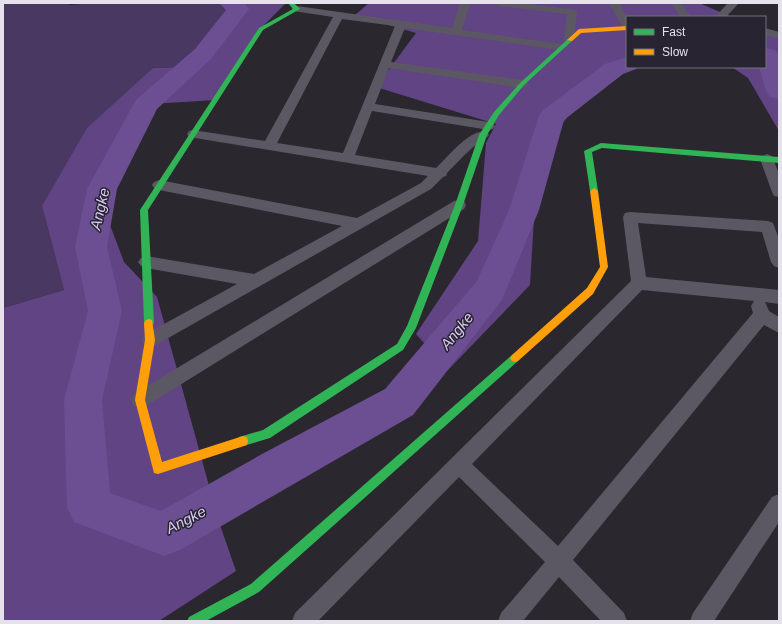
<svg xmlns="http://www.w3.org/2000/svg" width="782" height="624" viewBox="0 0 782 624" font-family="Arial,sans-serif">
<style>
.green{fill:#493861}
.forest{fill:#604484}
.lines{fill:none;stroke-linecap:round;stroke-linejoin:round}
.river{fill:#6c4f92;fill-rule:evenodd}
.street{fill:#5c5863;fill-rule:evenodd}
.fast{fill:#30b455;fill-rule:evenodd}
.slow{fill:#ff9f0a;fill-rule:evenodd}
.labels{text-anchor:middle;stroke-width:3;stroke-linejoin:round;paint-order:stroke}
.water-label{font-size:15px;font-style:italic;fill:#d9caf3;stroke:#292431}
</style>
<rect width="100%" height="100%" fill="#2a272e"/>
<!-- green -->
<path class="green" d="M3,3H66L70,5L92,3H234L231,20L185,67L153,68L42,206L64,290L3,308Z"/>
<!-- forest -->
<g class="forest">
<path d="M234,3H286L265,24L215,100L135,105L96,188L124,262L157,297L219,522L236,571L159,621H3V308L64,290L42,206L87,128L153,68L185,67L231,20Z"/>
<path d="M369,3H699L732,17H627V67H637L598,81L538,152L530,285L448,370L416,334L478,241L486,143L496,124L376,87L416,33L355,15Z"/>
<path d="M765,31L779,37V131L748,78L732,67H765Z"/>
</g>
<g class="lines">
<!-- river -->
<g class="river">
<path d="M219,3H244L249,9L211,59L157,109L117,189L107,247L122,311L102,400L110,493L161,511L262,454L385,389L477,281L509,210L539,116L543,110L605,64L627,57V67H637L636,69L623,74L564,120L539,210L502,300L413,415L180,550L164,556L74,522L67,507L64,400L88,311L75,247L87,189L133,105L137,99L195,49L226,10Z"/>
<path d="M765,48L775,50L779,55V99L770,97L766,91L759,67H765Z"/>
</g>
<!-- street -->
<g class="street">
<path d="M460,3H470L462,30L561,44L566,47L561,50L405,28L391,62L522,80L526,81L528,84L526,87L522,88L389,68L375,104L489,122L493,123L495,126L493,129L489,130L372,111L355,155L436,168C448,157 471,127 487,132L489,135C487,138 475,145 471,149C463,156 455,165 447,173L446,176L443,177L431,189L156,345L150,347L144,345L142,340L144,335L237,284L146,268L141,266L138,262L141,258L146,256L254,274L342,226L159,190L154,188L152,185L154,182L159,180L357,218L421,183L428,176L189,137L187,134L189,131L193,130L265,141L333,17L293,11L292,9L293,7L297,6L452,28ZM342,19L395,26L343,153L277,143Z"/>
<path d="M494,3H523L576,10L577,12L574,40L569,43L564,40L567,14L499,6Z"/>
<path d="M609,3H619L627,17V29L622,26Z"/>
<path d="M671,3H681L691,17H681Z"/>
<path d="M728,3H739L726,17H715Z"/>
<path d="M765,28L779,32V39L765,35Z"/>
<path d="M767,154L772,156L779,174V197L774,196L772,192L760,159L762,156Z"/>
<path d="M459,200L464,201L466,205L464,209L146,406L140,408L134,406L131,400L134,394L454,201Z"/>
<path d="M630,212L768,221L773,223L779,239V268L774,266L771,262L762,232L638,223L646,277L779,290V304L765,302L769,311L779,317V333L764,325L573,560L624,613L627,621H601L559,577L523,621H498L501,613L545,562L459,477L318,621H292L295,613L631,281L623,217L625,213ZM642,290L754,301L751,306L753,313L558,546L472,464Z"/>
<path d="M779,494V522L714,621H690L693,613L772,497Z"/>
</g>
<!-- fast -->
<g class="fast">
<path d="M288,3H294L300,9L263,30L148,210L154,323L152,326L149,327L146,326L144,323L140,210L259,28L293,9Z"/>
<path d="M568,39L573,40L524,85L499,115L487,135L463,205L416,328L403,350L270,438L243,446L239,445L238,441L239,437L263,430L397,344L407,326L455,205L479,135L494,112L520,83Z"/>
<path d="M601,143L779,157V163L602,148L592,152L598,191L594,194L590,191L584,151Z"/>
<path d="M515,354L518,355L520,358L518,361L259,592L206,621H187L189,617L251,584L512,355Z"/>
</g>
<!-- slow -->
<g class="slow">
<path d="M627,26V30L581,33L572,41L567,40L579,29Z"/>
<path d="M594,188L598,191L608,267L593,294L518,361L515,362L512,361L510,358L512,355L587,288L600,267L590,191Z"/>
<path d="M149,319L152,320L155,340L145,400L162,462L243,436L247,437L248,441L247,445L158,474L154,473L135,400L145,340L144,323L146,320Z"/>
</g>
</g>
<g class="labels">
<!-- water labels -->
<g class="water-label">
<text transform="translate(100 209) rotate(-77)" y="5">Angke</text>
<text transform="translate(457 331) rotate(-51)" y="5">Angke</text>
<text transform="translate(186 520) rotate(-27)" y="5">Angke</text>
</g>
</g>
<!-- border -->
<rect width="782" height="624" fill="none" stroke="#e5e2eb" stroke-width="8"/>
<!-- legend -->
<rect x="626" y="16" width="140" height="52" fill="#292431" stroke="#74707b"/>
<rect x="634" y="29" width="20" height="6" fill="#30b455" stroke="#74707b"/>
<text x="662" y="36" font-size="12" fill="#e5e2eb">Fast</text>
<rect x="634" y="49" width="20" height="6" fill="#ff9f0a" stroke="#74707b"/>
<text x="662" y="56" font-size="12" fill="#e5e2eb">Slow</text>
</svg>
